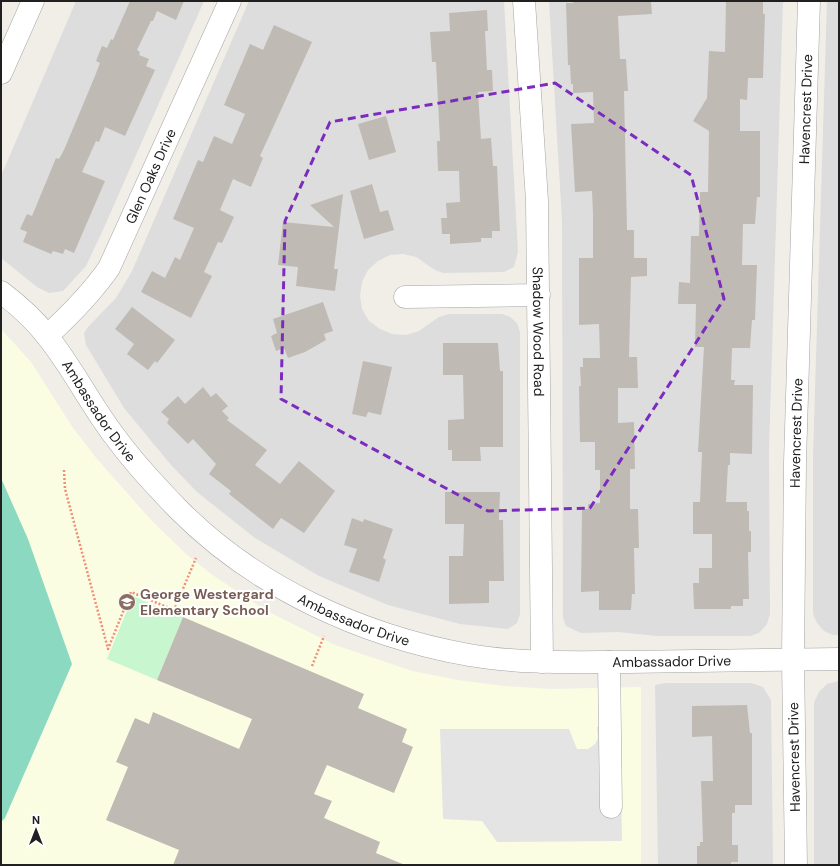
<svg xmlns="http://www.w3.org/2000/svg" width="840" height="866" viewBox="0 0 840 866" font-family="'DM Sans',sans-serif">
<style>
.residential{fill:#dedddd}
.education{fill:#fbfde3}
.park{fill:#c8f6cf}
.pitch{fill:#8bd9c1}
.parking{fill:#e4e4e4}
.building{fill:#c0bab4}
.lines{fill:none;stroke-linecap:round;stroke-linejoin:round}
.minor-casing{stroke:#a4a4a4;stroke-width:23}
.path{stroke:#f08e78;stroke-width:2.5;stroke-dasharray:2 2;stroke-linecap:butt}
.minor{stroke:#fff;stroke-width:22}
.marked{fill:none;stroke:#7b2cbf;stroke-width:3;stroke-dasharray:8 5;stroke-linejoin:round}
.labels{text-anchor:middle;stroke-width:4;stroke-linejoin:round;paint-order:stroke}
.street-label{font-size:14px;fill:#202020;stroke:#fff}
.education-label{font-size:14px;font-weight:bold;fill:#785e54;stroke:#fff;text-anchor:start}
</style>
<rect width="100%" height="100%" fill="#f0eee7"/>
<!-- residential -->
<g class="residential">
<path d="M76,1H204L102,232L86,266L63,291L49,293L37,287L1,258V176Z"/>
<path d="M249,1H504L518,252L514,267L504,272L443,273L435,270L416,257L403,254L390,255L378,261L368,270L362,282L360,296L362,309L369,321L380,329L392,334L406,335L419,331L439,317L449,314H502L510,317L517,323L520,332V614L517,623L508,629L460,624L388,605L319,576L255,538L197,492L171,465L124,408L86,345L84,333L88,327L116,298L132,271Z"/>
<path d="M549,1H783L769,449L770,614L767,624L759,633L750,636H657L618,632L581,633L566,626L563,618L562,221Z"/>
<path d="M827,1H839V635H833L824,631L817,623L813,614V455Z"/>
<path d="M839,681V865H814V703L819,692L827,684Z"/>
<path d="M666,683H751L763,687L771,700L773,865H658L655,685Z"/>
</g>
<!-- education -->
<path class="education" d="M1,329L31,362L73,428L97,459L151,520L185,553L211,574L267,611L335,645L412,671L458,680L504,686L551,689L641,687V865H1Z"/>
<!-- park -->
<path class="park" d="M133,596L183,617L157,680L107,659Z"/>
<!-- pitch -->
<path class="pitch" d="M1,478L28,539L72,664L5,818L1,822Z"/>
<!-- parking -->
<path class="parking" d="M597,727H620L622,841L497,842L482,821L443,819L440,729H569L577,749H588L595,744L598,738Z"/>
<!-- building -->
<g class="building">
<path d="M130,1H184L176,20L157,11L153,21H151L137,50L140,52L139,55L149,59L146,66L155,70L125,136L105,127L99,142L96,141L82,172L105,181L74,253L65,249L63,254L53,251L51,254L23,242L27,232L20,229L27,214L32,216L56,158L59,159L64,150L95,76L100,63L96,61L102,46L107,48L111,39L113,40Z"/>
<path d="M573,1H651L652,14L618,16L620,59H626L628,91H624L627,230H634V258H647V276L631,277L629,357H637L638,388H618V423L634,422L635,469H630V509H638L639,548H634L635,594H632L631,610H599V591L581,592L582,509H588V504L600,503V470H595V442H580L579,386H581L580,367H583V358H600L599,324L579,325V258H593V214L592,191L575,192L571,124L594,123L593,92L573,93V84H571L570,65H568L566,3H573Z"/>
<path d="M726,1H763V14H765L763,78H748L747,100L740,99V131H760V197H757L755,224H743L742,265H757L755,320H752L750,348H732L731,380H735L734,385H753L752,454L730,453V465H728L726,502H747V511H749V531H751V552H748L749,599H743V606H731V609H694L693,583H699V568H712V534H693V502H700L702,452H698L704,347H695L696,304H678L679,282L690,283L691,236H699L700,192H708L709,131L693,121L707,98L709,51L725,52Z"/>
<path d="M487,10L488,31H485L487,70H492L493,91L478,92L481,139L491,138L493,166H497L500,231H492V238H481V242L450,244V234H442L441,218H447L446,203L460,202L459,171H438L437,141H440L436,62H432L430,32L450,31L449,13Z"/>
<path d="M274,25L312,42L260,156L263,158L251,187L233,179L220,210L234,217L222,243L218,242L204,272L212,276L191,318L141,292L152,271L165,278L175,257L180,260L194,228L173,219L198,160L203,162L214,136L232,144L245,114L224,105L250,44L263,50Z"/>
<path d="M386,116L396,152L369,160L358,124Z"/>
<path d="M372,184L380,212L388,210L394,230L364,239L350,191Z"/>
<path d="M343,194L334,269H338L335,291L296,286L298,267L278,265L283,222L334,227L310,205Z"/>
<path d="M323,302L333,331L324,334L326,340L305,352L288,358L284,348L276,351L271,336L277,333L273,319Z"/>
<path d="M132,307L175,340L157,363L155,361L148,370L127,354L134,344L115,329Z"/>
<path d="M443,343H498L500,371H503V447H480L481,461H452V450H448V420L464,419L463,375H443Z"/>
<path d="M363,361L392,367L381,415L368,412L366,417L352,414Z"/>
<path d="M203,387L211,397L216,393L228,406L222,411L229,418L227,420L267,450L255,465L280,484L299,461L335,491L304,533L281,518L273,529L229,494L231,491L209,474L216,464L193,439L188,444L167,423L169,419L161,412L178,396L185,404Z"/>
<path d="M445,492H500L499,520H503L504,581H489V603L449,604V556H463L464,524H445Z"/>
<path d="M352,518L363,522L364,519L393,529L383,558L386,560L379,582L349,572L357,549L344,545Z"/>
<path d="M183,617L364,694L358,708L407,729L402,742L413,747L394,793L327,765L314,794L332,801L324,818L380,842L376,853L405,865H173L179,850L106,820L128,767L116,762L135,718L149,724L153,712L239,749L252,719L157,680Z"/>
<path d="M747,705L750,733H752V805H735V813H732V845H738V862H731V865H697V846H700V842H703L701,781H713L712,736L692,737V706Z"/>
</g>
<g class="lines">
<!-- minor casing -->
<g class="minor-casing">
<g id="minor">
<path id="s1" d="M524,1L537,201L542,662"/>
<path d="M1,73L33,1"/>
<path id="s2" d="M1,292C18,305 34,319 47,336C73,368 91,406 116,438C135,464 156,486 178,509C255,587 362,636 469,655C521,664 574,662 627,662C697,661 768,660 839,659"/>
<path d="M405,297L539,295"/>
<path id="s3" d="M47,336C71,314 91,294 109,268L230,1"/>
<path d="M609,662L611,807"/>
<path id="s4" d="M796,865L793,659L795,462L809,1"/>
</g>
</g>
<!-- path -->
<g class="path">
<path d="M64,470L65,489L108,649L131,592L174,610L196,558"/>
<path d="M312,666L324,636"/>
</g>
<!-- minor -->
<use href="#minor" class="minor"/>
</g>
<!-- marked area -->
<path class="marked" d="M555,83L691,175L724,299L590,508L488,511L281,399L285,221L330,122Z"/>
<!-- icons -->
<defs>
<g id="school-disc" transform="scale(0.9)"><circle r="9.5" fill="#8d6e63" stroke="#fff"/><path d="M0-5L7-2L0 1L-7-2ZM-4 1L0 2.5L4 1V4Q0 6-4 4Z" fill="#fff"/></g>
</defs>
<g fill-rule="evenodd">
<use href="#school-disc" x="127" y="602"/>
</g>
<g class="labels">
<!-- street labels -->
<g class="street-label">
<text dy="5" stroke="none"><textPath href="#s4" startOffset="756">Havencrest Drive</textPath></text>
<text dy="5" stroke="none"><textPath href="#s3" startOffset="193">Glen Oaks Drive</textPath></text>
<text dy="5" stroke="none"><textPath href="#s1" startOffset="331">Shadow Wood Road</textPath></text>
<text dy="5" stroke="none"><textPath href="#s2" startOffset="155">Ambassador Drive</textPath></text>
<text dy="5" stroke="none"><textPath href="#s4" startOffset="432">Havencrest Drive</textPath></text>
<text dy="5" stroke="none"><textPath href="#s2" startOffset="491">Ambassador Drive</textPath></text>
<text dy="5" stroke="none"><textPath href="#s2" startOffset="815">Ambassador Drive</textPath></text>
<text transform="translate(794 757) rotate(-91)" y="5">Havencrest Drive</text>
</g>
<!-- education labels -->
<g class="education-label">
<text x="140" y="599">George Westergard<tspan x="140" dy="16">Elementary School</tspan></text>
</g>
</g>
<!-- border -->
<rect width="840" height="866" fill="none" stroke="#202020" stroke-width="4"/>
<!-- north arrow -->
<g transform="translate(36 830)" stroke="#ffffff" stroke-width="3" paint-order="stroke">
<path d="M0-3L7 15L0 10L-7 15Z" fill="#202020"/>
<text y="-6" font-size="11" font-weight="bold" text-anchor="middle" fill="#202020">N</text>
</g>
</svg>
